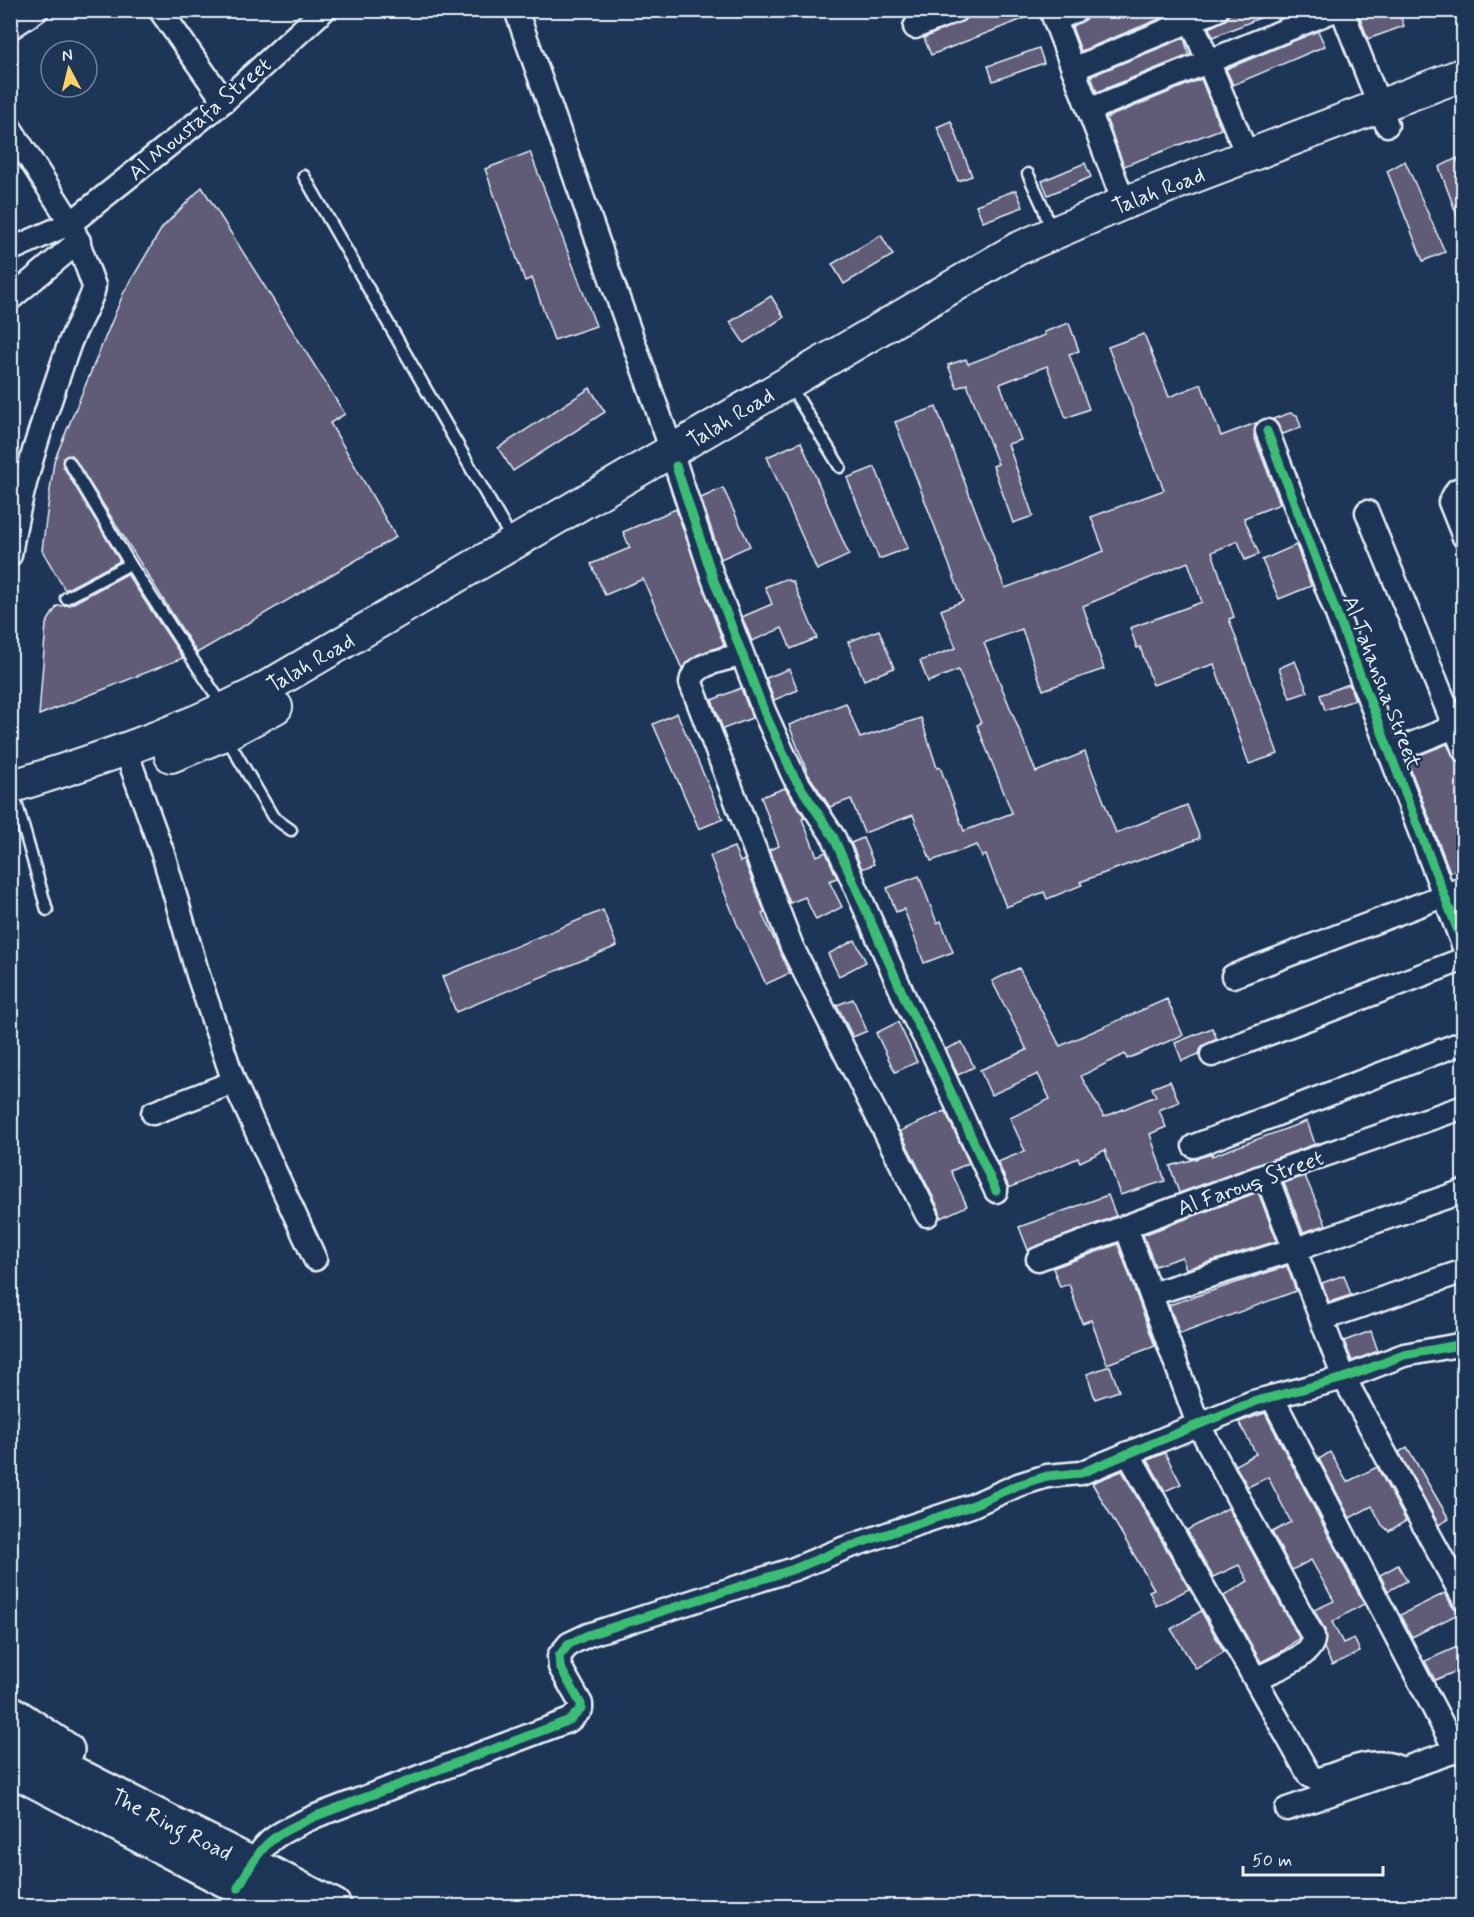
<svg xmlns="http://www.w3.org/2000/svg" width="1474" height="1917" viewBox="0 0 1474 1917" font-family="Mynerve,sans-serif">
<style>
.building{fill:#605c78;stroke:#e8f1f8;stroke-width:1.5}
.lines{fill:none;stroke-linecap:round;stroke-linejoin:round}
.service-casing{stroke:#e8f1f8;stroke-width:15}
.minor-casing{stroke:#e8f1f8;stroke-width:27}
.secondary-casing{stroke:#e8f1f8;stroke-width:36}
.trunk-casing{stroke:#e8f1f8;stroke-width:38}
.service{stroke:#1d3557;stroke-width:10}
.minor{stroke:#1d3557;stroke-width:22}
.secondary{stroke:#1d3557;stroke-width:32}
.trunk{stroke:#1d3557;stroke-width:33}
.cycleway-casing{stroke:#1d3557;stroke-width:13}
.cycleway{stroke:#3abd76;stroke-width:9}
.labels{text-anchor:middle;stroke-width:5;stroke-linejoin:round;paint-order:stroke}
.street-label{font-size:22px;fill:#e8f1f8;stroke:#1d3557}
</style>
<rect width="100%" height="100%" fill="#1d3557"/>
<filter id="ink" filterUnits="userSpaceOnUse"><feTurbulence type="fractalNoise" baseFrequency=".0167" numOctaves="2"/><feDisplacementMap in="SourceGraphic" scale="12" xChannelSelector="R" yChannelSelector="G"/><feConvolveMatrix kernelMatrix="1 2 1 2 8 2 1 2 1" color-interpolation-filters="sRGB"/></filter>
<g filter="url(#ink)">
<!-- building -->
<g class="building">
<path d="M985,10H1038V13L931,55L924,38Z"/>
<path d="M1111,10H1174V13L1081,51L1072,27L1088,17Z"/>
<path d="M1230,10H1277V11L1213,37L1209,28L1227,19Z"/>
<path d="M1357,10H1398L1404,26L1368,39Z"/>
<path d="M1318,31L1325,46L1233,85L1226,69Z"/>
<path d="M1184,38L1189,55L1097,92L1091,76Z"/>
<path d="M1039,48L1044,63L993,81L988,66Z"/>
<path d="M1201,79L1221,129L1124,166L1106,118Z"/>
<path d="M951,121L972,176L958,181L937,127Z"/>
<path d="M530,152L596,326L554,340L532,278L525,281L485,169Z"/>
<path d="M1457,158L1464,176L1462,229L1439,167Z"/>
<path d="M1405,161L1445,252L1423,261L1387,171Z"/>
<path d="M1085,163L1091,177L1048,195L1042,181Z"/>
<path d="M202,187L345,414L330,423L396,537L197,653L72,455L63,458V466L120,561L65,590L42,550L54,461L124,292L162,228Z"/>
<path d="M1016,190L1023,207L983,222L976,205Z"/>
<path d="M881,235L893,255L844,284L832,264Z"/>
<path d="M771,296L784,317L744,343L730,322Z"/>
<path d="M1069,323L1079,351L1069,354L1089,409L1066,418L1047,366L1000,384L1021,440L1008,444L1033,516L1013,523L993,466L998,464L967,384L957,388L948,365L966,359L968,364L1045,335L1044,332Z"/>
<path d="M1144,334L1169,397L1201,384L1221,436L1256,423L1254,436L1280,504L1244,518L1259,554L1245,560L1238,541L1212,552L1234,617L1229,619L1278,754L1249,764L1214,664L1153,685L1140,647L1137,648L1130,628L1202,602L1188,562L1083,606L1104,669L1043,690L1022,629L984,643L1036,772L1085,752L1116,833L1187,805L1200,838L1080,882L1082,885L1047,899L1044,892L1006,907L986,855L982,857L977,845L931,861L913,815L864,833L851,799L830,807L808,774L789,725L846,703L860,738L921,718L937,768L940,767L964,831L1012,813L977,725L981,723L958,670L928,682L920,661L956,648L941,610L963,601L895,422L936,407L1005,588L1104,551L1091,517L1164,490L1108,347Z"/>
<path d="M590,388L605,412L513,471L498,448Z"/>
<path d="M1290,413L1297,415L1301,427L1283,434L1273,419Z"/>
<path d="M801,442L849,555L817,570L767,457Z"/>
<path d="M875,467L908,548L879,559L847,478Z"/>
<path d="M723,488L750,546L721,559L701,498Z"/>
<path d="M676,509L724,645L697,655L682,669L643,579L605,595L591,564L630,548L623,532Z"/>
<path d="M1296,545L1311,586L1279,599L1262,560Z"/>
<path d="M127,574L183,658L39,715L46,624L57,606L70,605Z"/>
<path d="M785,579L793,582L817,638L791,649L782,628L752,641L742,617L772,604L765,587Z"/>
<path d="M879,630L894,668L864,680L848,642Z"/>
<path d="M1295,661L1308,692L1290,698L1279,668Z"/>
<path d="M789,669L798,690L774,700L766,678Z"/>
<path d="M1349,684L1355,700L1325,710L1320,695Z"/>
<path d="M741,688L752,718L723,729L712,700Z"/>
<path d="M677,713L723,819L699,829L653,724Z"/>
<path d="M1447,744L1455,760L1464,763V867L1450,872L1407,760Z"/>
<path d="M785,788L805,818L802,819L817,856L826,852L837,878L829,881L842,907L816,920L805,897L790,903L769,850L779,846L761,797Z"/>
<path d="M863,838L874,864L862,869L851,843Z"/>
<path d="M734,847L740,862L744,860L765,913L762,914L790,973L766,984L737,924L710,856Z"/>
<path d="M919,876L937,923L941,921L953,952L924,963L904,909L896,912L887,888Z"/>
<path d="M603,910L617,946L456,1012L442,977Z"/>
<path d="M855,940L866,962L839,976L828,954Z"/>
<path d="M1019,968L1060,1046L1167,999L1183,1035L1127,1059L1125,1054L1081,1076L1104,1117L1156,1096L1152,1088L1170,1081L1179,1102L1159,1110L1166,1127L1150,1134L1165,1181L1120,1195L1105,1150L1080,1162L1078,1158L1009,1188L998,1162L1025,1151L1010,1118L1050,1099L1038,1074L991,1095L980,1070L1027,1050L992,981Z"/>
<path d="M853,999L867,1031L853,1037L837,1005Z"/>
<path d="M898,1022L917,1062L895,1072L876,1033Z"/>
<path d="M1212,1028L1217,1039L1202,1046L1199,1054L1182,1061L1175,1043Z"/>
<path d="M962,1042L974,1067L958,1075L946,1049Z"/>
<path d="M945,1111L969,1163L951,1171L967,1206L941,1218L939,1209L900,1131Z"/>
<path d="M1307,1121L1315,1144L1179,1193L1170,1166L1212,1154V1156Z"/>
<path d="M1305,1176L1326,1225L1303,1232L1284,1183Z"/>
<path d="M1258,1192L1277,1241L1186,1269L1182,1257L1155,1266L1143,1235Z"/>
<path d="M1108,1195L1116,1216L1028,1250L1019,1227Z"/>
<path d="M1118,1244L1155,1346L1107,1364L1091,1320L1082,1323L1069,1284L1060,1287L1053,1268Z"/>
<path d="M1287,1266L1296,1291L1180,1334L1169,1305Z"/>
<path d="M1344,1275L1351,1295L1329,1302L1322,1283Z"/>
<path d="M1371,1331L1378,1351L1352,1361L1344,1341Z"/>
<path d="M1110,1366L1119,1391L1095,1399L1087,1374Z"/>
<path d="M1265,1413L1364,1604L1332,1622L1343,1643L1354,1638L1360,1652L1332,1665L1324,1648L1325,1630L1314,1610L1334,1601L1311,1560L1292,1570L1272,1532L1291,1522L1268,1477L1248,1487L1235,1465L1256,1454L1239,1422Z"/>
<path d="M1407,1447L1449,1519L1439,1525L1399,1452Z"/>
<path d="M1330,1452L1347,1482L1377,1467L1406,1521L1389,1531L1382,1525L1372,1506L1350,1518L1319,1459Z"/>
<path d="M1165,1453L1181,1484L1165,1491L1148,1460Z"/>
<path d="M1122,1471L1189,1589L1156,1606L1149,1591L1154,1589L1092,1483Z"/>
<path d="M1228,1508L1299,1638L1284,1650L1261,1662L1224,1596L1248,1581L1239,1565L1213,1577L1187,1530Z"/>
<path d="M1398,1565L1407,1581L1388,1591L1380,1575Z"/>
<path d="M1445,1593L1452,1606L1462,1612L1412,1637L1400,1615Z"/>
<path d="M1201,1611L1224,1652L1196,1669L1171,1629Z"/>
<path d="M1464,1644V1668L1435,1680L1425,1661Z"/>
</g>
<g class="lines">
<!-- service casing -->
<g class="service-casing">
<g id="service">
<path d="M1028,174L1044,209L1051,233"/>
<path d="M304,176L512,540"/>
<path d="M797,397L840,467"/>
<path d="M69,462L130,564L223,706"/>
<path d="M66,598L130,564"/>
<path d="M225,735L273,817L291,830"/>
<path d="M17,805L47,910"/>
</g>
</g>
<!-- minor casing -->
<g class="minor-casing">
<g id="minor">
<path d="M160,10L224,101"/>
<path d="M516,10L672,451"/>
<path d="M1051,10L1124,203"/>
<path d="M1187,10L1247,155"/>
<path d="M1342,10L1387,125"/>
<path d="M1055,20L1077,10"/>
<path d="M915,27L957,10"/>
<path d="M10,28L37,10"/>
<path d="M1073,69L1217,10"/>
<path d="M1089,110L1335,10"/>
<path d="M10,128L71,223L94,286C94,297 74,330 69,345C45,414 21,483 10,555"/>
<path d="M10,250L71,223L224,101L324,10"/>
<path d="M10,299L79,241"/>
<path d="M1267,431L1464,947"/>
<path d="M676,466L713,578L764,711L794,777L834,838L909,1008L934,1055L996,1191"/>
<path d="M1464,488L1457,490L1450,502L1464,537"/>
<path d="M1367,512L1464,750"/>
<path d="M741,655C724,660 693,663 691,683L792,947L927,1215"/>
<path d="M126,751L164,857L198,975L234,1082L315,1259"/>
<path d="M1389,753L1464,723"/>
<path d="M1233,976L1464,888"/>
<path d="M1212,1055L1464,959"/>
<path d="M153,1113L234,1082"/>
<path d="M1194,1146L1464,1042"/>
<path d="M1266,1175L1344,1378L1464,1599"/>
<path d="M1126,1227L1198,1424L1313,1636C1316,1656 1271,1671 1255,1679"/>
<path d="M1038,1259L1266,1175L1464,1107"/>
<path d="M1151,1294L1296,1249L1464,1191"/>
<path d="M1322,1319L1464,1271"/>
<path d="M1272,1397L1456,1751"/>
<path d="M1128,1453L1309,1775L1317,1780C1343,1772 1378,1753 1403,1770"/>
<path d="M1287,1809L1464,1748"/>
<path d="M245,1876C266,1837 277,1834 316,1816L570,1720L581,1709V1704L560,1667L559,1656L569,1644L588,1635L794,1569L845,1548L971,1506L1018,1485L1047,1476L1081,1473L1253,1402L1344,1378L1404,1355L1464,1344"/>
</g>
</g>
<!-- secondary casing -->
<g class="secondary-casing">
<g id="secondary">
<path d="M171,756L225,734L276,707"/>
<path d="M10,787C95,761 176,734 255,694L1017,249L1124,203L1464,74"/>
</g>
</g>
<!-- trunk casing -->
<g class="trunk-casing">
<g id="trunk">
<path d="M10,1712L67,1750"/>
<path d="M10,1741L334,1906"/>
<path d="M10,1768L275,1906"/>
</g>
</g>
<!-- service -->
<use href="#service" class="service"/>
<!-- minor -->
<use href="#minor" class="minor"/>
<!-- secondary -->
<use href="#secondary" class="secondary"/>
<!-- trunk -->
<use href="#trunk" class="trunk"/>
<!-- cycleway casing -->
<g class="cycleway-casing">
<g id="cycleway">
<path d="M1267,431L1464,947"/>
<path d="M676,466L713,578L764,711L794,777L834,838L909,1008L934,1055L996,1191"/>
<path d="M238,1888C264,1841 268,1838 316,1816L570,1720L581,1709V1704L560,1667L559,1656L569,1644L588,1635L794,1569L845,1548L971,1506L1018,1485L1047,1476L1081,1473L1253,1402L1344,1378L1404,1355L1464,1344"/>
</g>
</g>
<!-- cycleway -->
<use href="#cycleway" class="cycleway"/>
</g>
</g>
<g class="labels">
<!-- street labels -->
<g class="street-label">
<text transform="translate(199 118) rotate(-40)" y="8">Al Moustafa Street</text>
<text transform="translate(1158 190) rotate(-21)" y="8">Talah Road</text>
<text transform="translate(730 417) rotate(-31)" y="8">Talah Road</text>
<text transform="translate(310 662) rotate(-30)" y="8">Talah Road</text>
<text transform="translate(1383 682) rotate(69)" y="8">Al Tahansha Street</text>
<text transform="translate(1250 1182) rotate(-20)" y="8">Al Farouq Street</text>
<text transform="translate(172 1824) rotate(27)" y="8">The Ring Road</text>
</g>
</g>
<!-- margin -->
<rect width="1474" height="1917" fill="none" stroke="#1d3557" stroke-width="36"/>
<rect x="18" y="18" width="1438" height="1881" fill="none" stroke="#e8f1f8" stroke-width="2" filter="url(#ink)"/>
<!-- north arrow -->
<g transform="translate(69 69) rotate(353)"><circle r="28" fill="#1d3557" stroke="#6e8097" stroke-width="1.5"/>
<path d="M0-4.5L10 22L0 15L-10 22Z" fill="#ffd166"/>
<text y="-9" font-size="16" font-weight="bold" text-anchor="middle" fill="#e8f1f8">N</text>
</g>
<!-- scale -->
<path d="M1243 1866v9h140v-9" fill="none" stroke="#e8f1f8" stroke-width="3"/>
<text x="1252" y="1866" font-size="18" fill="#e8f1f8" stroke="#1d3557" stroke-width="4.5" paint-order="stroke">50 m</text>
</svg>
